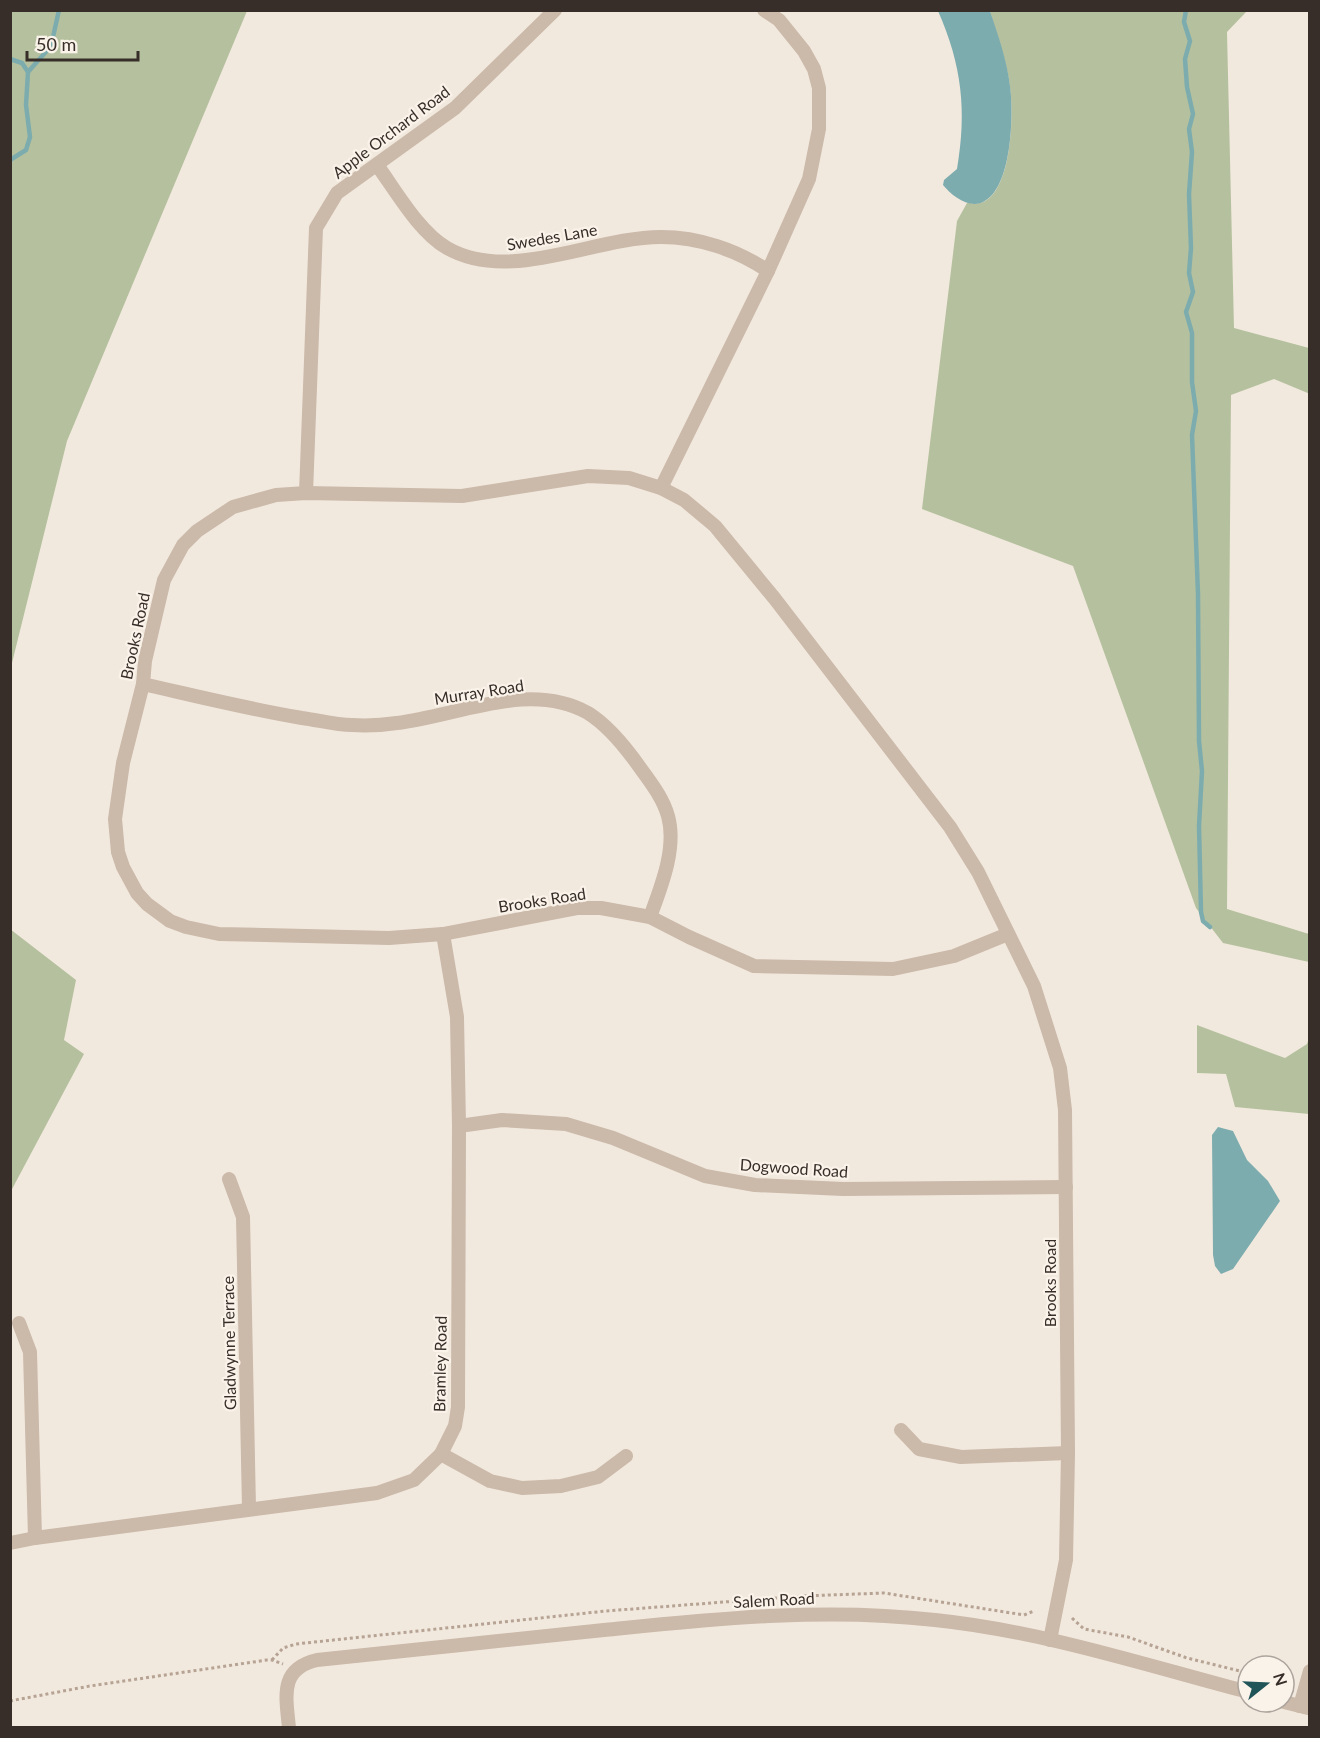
<svg xmlns="http://www.w3.org/2000/svg" width="1320" height="1738" viewBox="0 0 1320 1738" font-family="Lato,sans-serif">
<style>
.green{fill:#b5c19e}
.water{fill:#7dacaf}
.lines{fill:none;stroke-linecap:round;stroke-linejoin:round}
.stream{stroke:#7dacaf;stroke-width:4.5}
.path{stroke:#b6a394;stroke-width:3;stroke-dasharray:3 3;stroke-linecap:butt}
.street{stroke:#cbb9aa;stroke-width:14}
.labels{text-anchor:middle;stroke-width:4.5;stroke-linejoin:round;paint-order:stroke}
.street-label{font-size:16px;fill:#382e29;stroke:#faf3ea}
</style>
<rect width="100%" height="100%" fill="#f2e9de"/>
<!-- green -->
<g class="green">
<path d="M11,10L247,11L67,441L11,667Z"/>
<path d="M990,11H1247L1227,32L1234,328L1309,348L1310,394L1274,379L1231,395L1227,909L1309,934V962L1223,943L1196,908L1073,566L922,509L957,221L967,203C971,203 976,204 981,203C1012,193 1014,114 1010,87C1007,61 997,36 990,11Z"/>
<path d="M10,929L76,980L64,1040L84,1054L11,1191Z"/>
<path d="M1197,1025L1285,1058L1307,1044L1309,1038V1114L1235,1107L1226,1074L1197,1073Z"/>
</g>
<!-- water -->
<g class="water">
<path d="M938,11H990C998,35 1007,60 1010,86C1014,114 1012,189 983,202C969,209 952,196 943,185L944,180L957,169C967,111 962,65 938,11Z"/>
<path d="M1218,1127L1233,1131L1247,1160L1268,1181L1280,1201L1233,1269L1221,1274L1215,1266L1213,1255L1212,1135Z"/>
</g>
<g class="lines">
<!-- stream -->
<g class="stream">
<path d="M1186,10L1184,22L1190,41L1185,59L1187,87L1193,114L1189,129L1192,152L1189,194L1191,248L1189,273L1193,292L1186,312L1192,333V382L1196,411L1192,435L1198,594L1199,741L1202,771L1199,826L1201,912L1203,921L1210,927"/>
<path d="M10,59L22,63L28,72L26,105L30,137L26,150L10,160"/>
<path d="M28,72L51,46L59,10"/>
</g>
<!-- path -->
<g class="path">
<path d="M1072,1618L1084,1629L1128,1637L1187,1658L1248,1673"/>
<path d="M272,1660L283,1648L296,1644L606,1611L803,1596L884,1593L1024,1615L1034,1611"/>
<path d="M1284,1683H1285"/>
<path d="M10,1701L90,1686L267,1660H272L283,1664"/>
</g>
<!-- street -->
<g class="street">
<path d="M377,165C396,191 419,232 447,248C510,284 593,237 661,237C699,237 737,250 768,271"/>
<path d="M661,488L768,271L809,179L819,129V88L814,69L804,51L779,20L764,10"/>
<path d="M306,493L316,228L337,193L455,108L555,10"/>
<path d="M143,684C196,696 248,709 302,718C318,720 335,725 352,725C366,726 383,725 397,723C458,716 529,680 588,713C609,726 627,749 641,769C651,783 663,798 668,816C677,848 661,887 650,917"/>
<path d="M1008,934L954,956L893,969L754,966L689,937L650,917L601,908H578L443,934L389,938L219,934L186,927L170,921L147,904L137,893L123,867L118,852L115,819L123,763L143,684L145,661L164,580L183,545L197,531L233,507L276,495L306,493L462,496L588,476L629,478L661,488L684,500L715,526L775,599L950,827L978,872L1034,986L1060,1068L1065,1110L1068,1453L1066,1560L1050,1640"/>
<path d="M459,1126L502,1120L566,1124L613,1138L705,1176L755,1185L843,1189L1066,1187"/>
<path d="M229,1179L243,1217L249,1508"/>
<path d="M19,1323L30,1352L35,1538"/>
<path d="M901,1430L919,1449L961,1457L1068,1453"/>
<path d="M441,1454L490,1481L522,1488L561,1486L598,1477L626,1456"/>
<path d="M10,1543L35,1538L377,1493L414,1480L441,1454L455,1426L458,1407L459,1126L457,1017L443,934"/>
<path d="M1284,1702L1308,1708"/>
<path d="M1300,1706L1310,1671"/>
<path d="M289,1728C286,1696 279,1669 317,1660C413,1650 508,1640 604,1630C714,1619 824,1607 935,1620C1041,1631 1145,1665 1248,1692"/>
</g>
</g>
<g class="labels">
<!-- street labels -->
<g class="street-label">
<text transform="translate(391 132) rotate(-37)" y="6">Apple Orchard Road</text>
<text transform="translate(552 237) rotate(-10)" y="6">Swedes Lane</text>
<text transform="translate(135 636) rotate(-78)" y="6">Brooks Road</text>
<text transform="translate(479 692) rotate(-9)" y="6">Murray Road</text>
<text transform="translate(542 900) rotate(-9)" y="6">Brooks Road</text>
<text transform="translate(794 1168) rotate(4)" y="6">Dogwood Road</text>
<text transform="translate(1050 1283) rotate(-90)" y="6">Brooks Road</text>
<text transform="translate(229 1343) rotate(-91)" y="6">Gladwynne Terrace</text>
<text transform="translate(440 1364) rotate(-89)" y="6">Bramley Road</text>
<text transform="translate(774 1600) rotate(-3)" y="6">Salem Road</text>
</g>
</g>
<!-- border -->
<rect width="1320" height="1738" fill="none" stroke="#382e29" stroke-width="24"/>
<!-- north arrow -->
<g transform="translate(1266 1684) rotate(72)"><circle r="28" fill="#faf3ea" stroke="#aca49d" stroke-width="1.5"/>
<path d="M0-4.5L10 22L0 15L-10 22Z" fill="#1f5459"/>
<text y="-9" font-size="16" font-weight="bold" text-anchor="middle" fill="#382e29">N</text>
</g>
<!-- scale -->
<path d="M27 51v9h111v-9" fill="none" stroke="#382e29" stroke-width="3"/>
<text x="36" y="51" font-size="18" fill="#382e29" stroke="#faf3ea" stroke-width="4.5" paint-order="stroke">50 m</text>
</svg>
